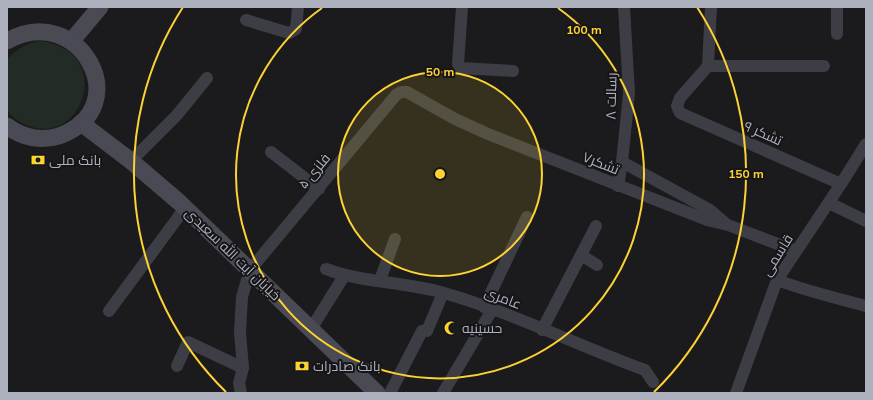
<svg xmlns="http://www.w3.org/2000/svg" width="873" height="400" viewBox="0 0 873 400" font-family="Mulish,Cairo,sans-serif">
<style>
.green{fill:#222c24}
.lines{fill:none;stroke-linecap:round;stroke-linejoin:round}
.minor{stroke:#3d3e45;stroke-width:12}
.secondary{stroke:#494a53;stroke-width:17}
.ring{fill:none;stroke:#fdd233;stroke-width:2}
.labels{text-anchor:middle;stroke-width:4;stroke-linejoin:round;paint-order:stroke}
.street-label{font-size:14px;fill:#adb0bd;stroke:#161619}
.poi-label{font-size:14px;fill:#adb0bd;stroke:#161619;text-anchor:start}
.centre{fill:#fdd233;stroke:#161619;stroke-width:2}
.ring-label{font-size:12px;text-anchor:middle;font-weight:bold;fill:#fdd233;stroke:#161619;stroke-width:4;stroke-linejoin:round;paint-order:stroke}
</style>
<rect width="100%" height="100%" fill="#1b1b1d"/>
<!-- green -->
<path class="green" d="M40,41C115,51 84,143 32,127C22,124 13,119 7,110V60C17,48 26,44 40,41Z"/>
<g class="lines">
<!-- minor -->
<g class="minor">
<path d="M462,7L458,64L460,68L513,71"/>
<path d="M837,7V34"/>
<path d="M246,20L289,33L296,29L298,7"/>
<path d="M708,66L711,7"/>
<path d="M824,66H708L680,98L677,106L680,113L841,184"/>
<path d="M271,152L319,189"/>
<path d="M131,161L177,115L207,78"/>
<path d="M622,162L710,210L725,223"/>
<path d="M618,186L622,162L629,93L624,7"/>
<path d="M829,203L866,221"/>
<path d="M581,255L597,265"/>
<path d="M326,269C364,283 406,282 444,293C511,312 579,346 645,370L653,382"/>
<path d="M380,280L395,239"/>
<path d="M777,280C806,291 836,298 866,306"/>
<path d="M484,307L527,217"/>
<path d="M109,311L185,208"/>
<path d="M311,329L344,276"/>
<path d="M542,330L596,226"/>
<path d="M177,366L188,342L243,368"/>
<path d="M241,393L239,383L243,368L240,332L242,297L250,270L396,95L401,92H407L455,119L488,134L707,220L728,225L796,251"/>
<path d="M390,393L422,331H427L443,293"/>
<path d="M443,393L492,310"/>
<path d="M736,393L777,280L841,184L866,144"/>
</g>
<!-- secondary -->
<g class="secondary">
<path d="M74,38L100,7"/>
<path d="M7,41C78,0 139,107 59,136C41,142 21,137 7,126"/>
<path d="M81,123L131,161L179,202L377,393"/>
</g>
</g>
<!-- distance rings -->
<circle cx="440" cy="174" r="102" fill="#fdd233" fill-opacity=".12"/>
<g class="ring">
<circle cx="440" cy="174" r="102"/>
<path d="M558 8A204 204 0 1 1 322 8"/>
<path d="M226 392A306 306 0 0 1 183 7M697 7A306 306 0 0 1 654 392"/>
</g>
<!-- icons -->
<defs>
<g id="bank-bare" transform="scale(1.08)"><path d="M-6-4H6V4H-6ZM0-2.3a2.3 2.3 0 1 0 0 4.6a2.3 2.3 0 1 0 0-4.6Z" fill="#fdd233" stroke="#161619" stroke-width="2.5" paint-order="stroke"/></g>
<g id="mosque-bare" transform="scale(1.08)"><path d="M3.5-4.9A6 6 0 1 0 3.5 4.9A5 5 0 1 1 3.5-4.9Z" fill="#fdd233" stroke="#161619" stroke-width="2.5" paint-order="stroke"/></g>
</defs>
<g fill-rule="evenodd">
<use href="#bank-bare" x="38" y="160"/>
<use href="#mosque-bare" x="451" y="328"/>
<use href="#bank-bare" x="302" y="366"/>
</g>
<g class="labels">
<!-- street labels -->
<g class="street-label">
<text transform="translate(611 96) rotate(-89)" y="5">رسالت ۸</text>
<text transform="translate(763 133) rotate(24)" y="5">تشکر ۹</text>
<text transform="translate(601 163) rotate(22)" y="5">تشکر۷</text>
<text transform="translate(314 171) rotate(-50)" y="5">فلزی ۵</text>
<text transform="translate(233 254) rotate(44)" y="5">خیابان آیت الله سعیدی</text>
<text transform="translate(777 255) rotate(-58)" y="5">قاسمی</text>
<text transform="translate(503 298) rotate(21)" y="5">عامری</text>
</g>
<!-- poi labels -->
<g class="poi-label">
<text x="49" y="165">بانک ملی</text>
<text x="462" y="333">حسینیه</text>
<text x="313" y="371">بانک صادرات</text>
</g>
</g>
<circle cx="440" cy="174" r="6" class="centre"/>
<g class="ring-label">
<text x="584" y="34">100 m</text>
<text x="440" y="76">50 m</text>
<text x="746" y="178">150 m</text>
</g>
<!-- border -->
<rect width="873" height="400" fill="none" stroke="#adb0bd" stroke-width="16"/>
</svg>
